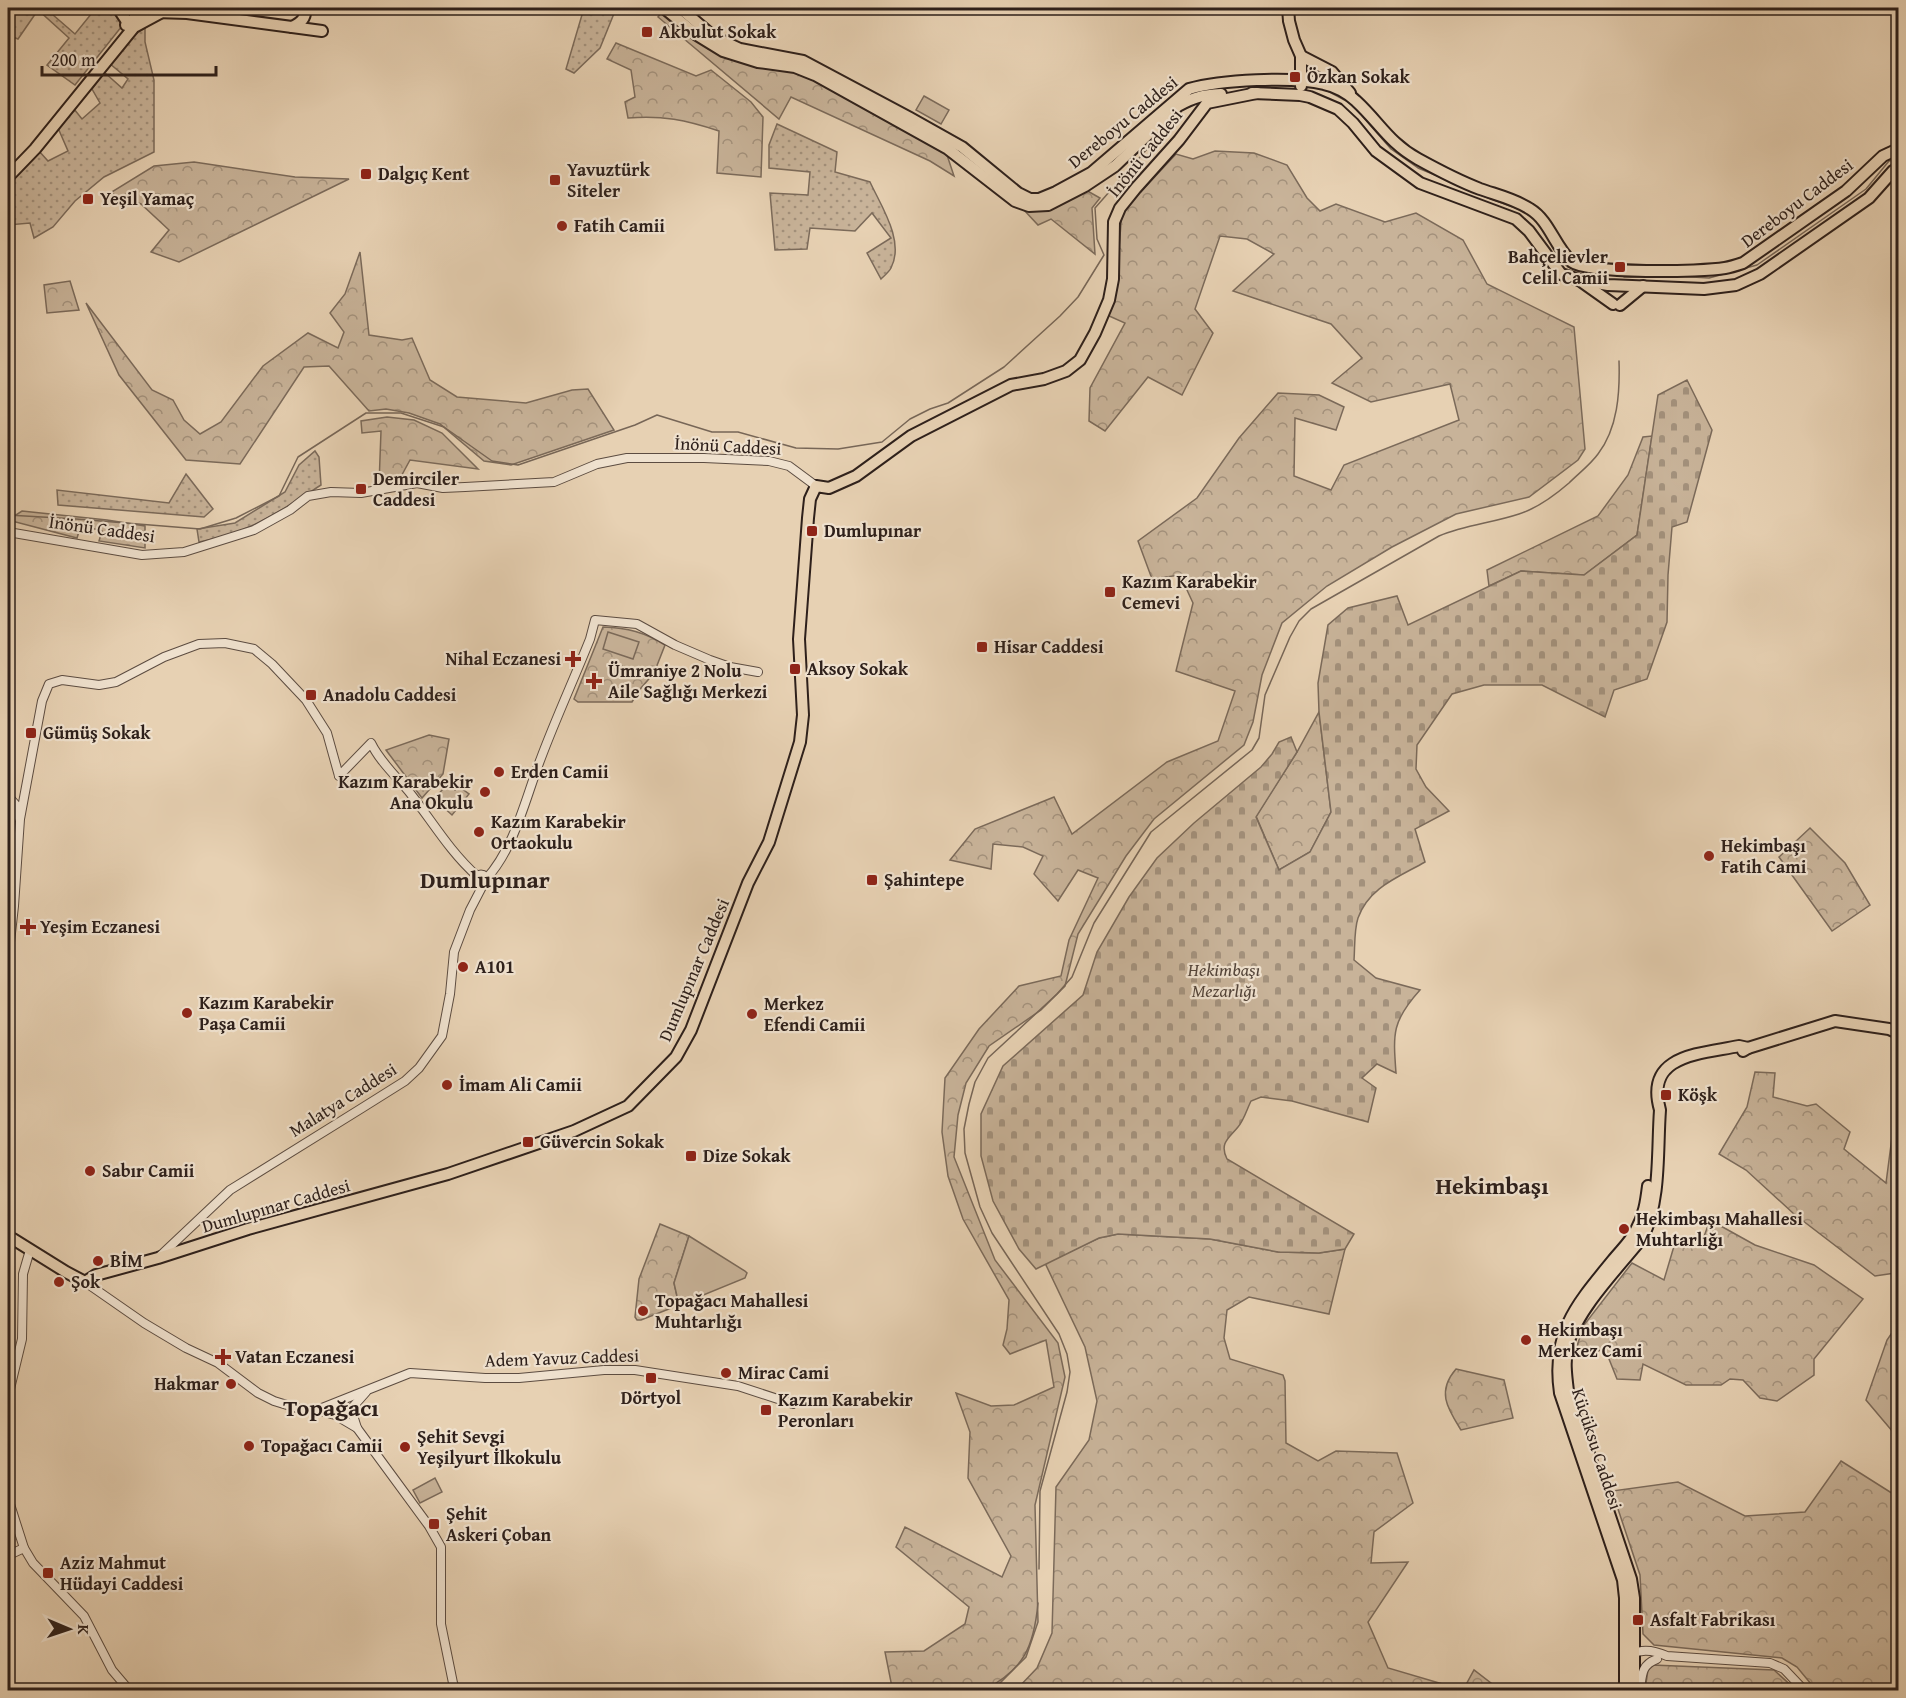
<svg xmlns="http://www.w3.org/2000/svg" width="1906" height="1698" viewBox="0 0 1906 1698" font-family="'Gentium Book Plus',serif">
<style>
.grass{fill:url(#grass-dots);stroke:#7b6a5a;stroke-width:1.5}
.forest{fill:url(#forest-crowns);stroke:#7b6a5a;stroke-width:1.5}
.cemetery{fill:url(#cemetery-stones);stroke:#7b6a5a;stroke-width:1.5}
.pitch{fill:#c8b399;stroke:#7b6a5a;stroke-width:1.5}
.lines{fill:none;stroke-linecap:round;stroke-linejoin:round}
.stream{stroke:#776657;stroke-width:1.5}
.minor-casing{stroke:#5c4c41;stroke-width:10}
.major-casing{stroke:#2e201b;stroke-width:14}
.minor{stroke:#efe1ce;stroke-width:8}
.major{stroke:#e7d1b3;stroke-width:10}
.poi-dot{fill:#8f2418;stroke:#efe1ce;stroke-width:2}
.labels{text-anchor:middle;stroke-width:4.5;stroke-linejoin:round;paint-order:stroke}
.poi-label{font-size:18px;font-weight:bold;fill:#2e201b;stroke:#efe1ce;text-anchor:start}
.street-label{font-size:18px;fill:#2e201b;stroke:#efe1ce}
.park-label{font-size:18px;font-style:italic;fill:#54453a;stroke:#efe1ce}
.district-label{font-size:24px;font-weight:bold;fill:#2e201b;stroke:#efe1ce}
</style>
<defs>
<pattern id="grass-dots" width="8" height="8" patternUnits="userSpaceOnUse" patternTransform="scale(1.5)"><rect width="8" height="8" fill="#c8b399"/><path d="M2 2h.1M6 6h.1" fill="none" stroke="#a3917c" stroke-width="1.8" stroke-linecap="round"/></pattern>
<pattern id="forest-crowns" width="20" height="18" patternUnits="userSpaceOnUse" patternTransform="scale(1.5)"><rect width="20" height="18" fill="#c8b399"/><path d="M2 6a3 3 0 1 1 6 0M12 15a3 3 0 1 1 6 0" fill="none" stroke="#a3917c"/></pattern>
<pattern id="cemetery-stones" width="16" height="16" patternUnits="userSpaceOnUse" patternTransform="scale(1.5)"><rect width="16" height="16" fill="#c8b399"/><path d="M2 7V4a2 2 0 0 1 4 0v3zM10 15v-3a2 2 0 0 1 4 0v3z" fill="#a3917c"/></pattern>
</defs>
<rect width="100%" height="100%" fill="#e7d1b3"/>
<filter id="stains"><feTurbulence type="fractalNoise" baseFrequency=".00333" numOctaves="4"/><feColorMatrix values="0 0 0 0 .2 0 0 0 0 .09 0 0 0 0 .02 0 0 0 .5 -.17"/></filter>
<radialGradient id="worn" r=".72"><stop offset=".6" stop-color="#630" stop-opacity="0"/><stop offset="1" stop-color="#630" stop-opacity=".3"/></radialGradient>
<!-- grass -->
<g class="grass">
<path d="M8,8H45L75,34L96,8H114L121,16L122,26L75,85L47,65L69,38L38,10L18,39L8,35Z"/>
<path d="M584,8H610L615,11L600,48L574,73L566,69Z"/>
<path d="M145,28V42L154,80V152L104,177L75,201L53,227L34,238L30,223L8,225V179L39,151L48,161L68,151L58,128L74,109L82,119L100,103L92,89L104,72L122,88L128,79L109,63L133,36Z"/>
<path d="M777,124L837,152L835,172L870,182C881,206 905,241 891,268C889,272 884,276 881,279L867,253L891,238L872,213L855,231L810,228L807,249L775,250L770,193L808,195L810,172L769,168V145Z"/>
<path d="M315,451L319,457L321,485C279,512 250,533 199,542L197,529L235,523L285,492L299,465Z"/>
<path d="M186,474L213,509L204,517L58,505L57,490L169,503Z"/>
</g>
<!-- forest -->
<g class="forest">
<path d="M665,8L700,40L804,73L946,152L954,176L930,161L791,97L779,119L658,17Z"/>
<path d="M616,43L696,76L711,70L751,102L763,117L761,177L717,173L719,131C686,120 662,115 628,118L625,102L635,97L631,70L607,59Z"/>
<path d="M1215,151L1254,153L1287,165L1307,198L1320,211L1336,204L1385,222L1416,213L1463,240L1487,284L1574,327L1585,449L1578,460L1529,497L1456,514L1392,547L1327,586L1282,623L1262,675L1253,722L1244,745L1154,819L1126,856L1078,934L1065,986L1041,1010L989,1046L966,1083L958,1115L954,1157L995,1260L1058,1343L1065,1377L1035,1505L1038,1622L1026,1657L998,1685L985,1690H885L892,1687L885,1652L924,1651L965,1624L969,1607L896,1547L905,1527L1002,1577L1011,1556L968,1478L970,1432L956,1393L991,1406L1014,1405L1054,1387L1046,1340L1010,1354L1003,1345L1007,1329L1009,1300L963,1219L948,1176L942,1132L945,1078L979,1029L1019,986L1061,976L1069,940L1098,878L1078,870L1058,901L1034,874L1043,856L1023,847L993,844L991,869L950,860L975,829L1054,797L1072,834L1167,762L1218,741L1235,691L1176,671L1193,603L1180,575L1152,579L1138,541L1197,498L1239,438L1278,393L1319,395L1344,407L1336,430L1295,418L1294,476L1331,490L1344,465L1459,420L1450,384L1371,402L1332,383L1362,358L1331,324L1233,291L1274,254L1247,239L1220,236L1195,309L1213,333L1182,395L1148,377L1105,431L1089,421L1090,388L1125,323L1107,315L1116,284L1122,212L1176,154L1193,159Z"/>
<path d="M194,162L295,177L349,179L179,262L151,252L169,230L141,204L110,193L154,166Z"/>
<path d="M1084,189L1100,198L1092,208L1095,254L1051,219L1038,225L1024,210Z"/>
<path d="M360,252L369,335L402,340L412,338L430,380L457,397L526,403L572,390L588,389L614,430L511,465L484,461L440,424L409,413L386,409L369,411L329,366L304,367L240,464L186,460L119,375L86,303L152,390L173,400L184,420L200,434L221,422L263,366L308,333L338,348L344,332L330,313L345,294Z"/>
<path d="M70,281L79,310L47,313L44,285Z"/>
<path d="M387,417L414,420L442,433L478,469L410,460L398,482L379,485L381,431L362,433L361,421Z"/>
<path d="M1652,436L1637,535L1584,575L1521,571L1489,586L1487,570L1598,516L1628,475L1643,437Z"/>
<path d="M22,511L107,520L145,526V548L99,541L102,531L81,525L77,538L8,520Z"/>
<path d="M603,627C628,628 644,632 665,645L654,673L641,688L632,702H578L574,699Z"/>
<path d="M1319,712L1331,812L1310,852L1279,870L1256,816L1297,752Z"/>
<path d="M429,735L449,739L443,774L422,798L386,750Z"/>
<path d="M1810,828L1845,863L1870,905L1832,931L1779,857Z"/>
<path d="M1755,1072L1775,1073L1773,1097L1807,1106L1816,1104L1850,1132L1844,1149L1886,1183L1898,1091V1265L1895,1273L1875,1276L1794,1214L1746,1170L1719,1154L1747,1107Z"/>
<path d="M1710,1220L1755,1245L1814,1265L1863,1299L1814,1359V1375L1777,1401L1760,1398L1743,1380L1730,1379L1721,1385H1686L1643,1364L1640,1380L1617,1379L1605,1349L1573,1358L1584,1325L1632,1263L1664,1280L1677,1236L1702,1242Z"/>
<path d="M660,1224L689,1236L674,1283L679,1305L641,1320H637L635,1317L639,1279Z"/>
<path d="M1118,1234L1210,1239L1278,1252L1319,1253L1345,1249L1329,1314L1249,1297L1227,1310L1224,1338L1230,1359L1283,1375L1285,1381L1286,1443L1318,1461L1336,1451L1397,1453L1413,1503L1374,1532L1371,1563L1408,1562L1368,1622L1388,1668L1463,1690L1474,1670L1500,1690H1181L1176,1687L1172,1690H1016L1037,1668L1052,1633L1056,1487L1089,1440L1097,1401L1085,1347L1045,1263L1099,1238Z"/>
<path d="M1898,1324V1438L1866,1400L1887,1340Z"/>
<path d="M1456,1369L1504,1380L1513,1418L1461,1430C1448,1409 1436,1392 1456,1369Z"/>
<path d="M1841,1461L1898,1497V1690H1816L1797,1667L1782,1658L1654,1645L1643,1634L1640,1575L1612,1491L1678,1482L1745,1516L1805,1512Z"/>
<path d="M1652,1665L1774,1670L1796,1690H1645L1648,1670Z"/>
</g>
<!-- cemetery -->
<path class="cemetery" d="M1687,380L1712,430L1687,522L1672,527L1668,575L1667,622L1647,679L1614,690L1605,717L1542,685H1484L1452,694L1417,745L1416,769L1426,787L1449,811L1415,829L1425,862C1399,877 1369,887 1358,918C1354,930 1355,947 1354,960L1376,978L1420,990C1392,1021 1393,1033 1396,1073L1377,1064L1362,1078L1376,1088L1368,1122L1292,1101L1261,1097L1251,1101C1247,1109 1244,1120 1238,1127C1229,1138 1219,1143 1227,1159L1354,1234L1345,1249L1319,1253L1278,1252L1210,1239L1118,1234L1099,1238L1036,1269L1019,1249L993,1201L981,1156V1114L1003,1066L1083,995L1097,952L1129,897L1157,858L1194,823L1261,767L1272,754L1279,742L1291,737L1297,752L1256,817L1279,870L1310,852L1331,812L1319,712L1318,683L1328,625L1348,608L1397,596L1408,625L1521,571L1584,575L1637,535L1658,395Z"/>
<!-- pitch -->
<g class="pitch">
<path d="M924,96L949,110L941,124L916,110Z"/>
<path d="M608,632L639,642L633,659L603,649Z"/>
<path d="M447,784L455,790L458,786L469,794L452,815L442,806L444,803L437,796Z"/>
<path d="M689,1236L745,1271L747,1273L745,1278L679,1305L674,1283Z"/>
<path d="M435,1478L442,1492L420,1503L413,1490Z"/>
</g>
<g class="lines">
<!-- stream -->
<g class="stream">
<path d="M1324,89L1352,104"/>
<path d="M1357,110L1391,149L1418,168L1452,182"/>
<path d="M1475,193L1521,210"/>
<path d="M1577,269L1601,277"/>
<path d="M1676,276L1709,278L1757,265L1866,189L1889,161L1898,159"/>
<path d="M1624,277L1645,276"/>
<path d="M8,515L76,519L200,529L236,518L279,496L298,457L366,413H401L444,427L492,461L518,465L635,425L657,415L712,432H738L796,448L838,449L882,442L910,419L930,409L948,403L1004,367L1060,316L1078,297L1104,255L1097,239L1095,208L1156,139L1163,133"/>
<path d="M1039,1569L1040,1491L1067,1392L1070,1372L1067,1354L1059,1334L992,1233L980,1207L965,1153L964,1129L969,1104L975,1082L988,1058L1057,994L1072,977L1094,923L1151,832L1252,750L1259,738L1265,695L1290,637L1299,621L1311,609L1439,536C1465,525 1492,523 1519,514C1538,508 1554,496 1569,483C1579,473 1590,465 1598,454C1618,428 1620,392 1619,361"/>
<path d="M984,1690C1024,1670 1034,1646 1038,1603"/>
</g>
<!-- minor casing -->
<g class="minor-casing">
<g id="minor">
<path d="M8,532L142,555L184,552L254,530L290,510L308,496L331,492L361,493L417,483L443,488L465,487L554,482L597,464L627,458H704L769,461L789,466L816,486"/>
<path d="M339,776L371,743C380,762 397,777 410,793C432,821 450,852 477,876"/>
<path d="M8,796L16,805L19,818"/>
<circle cx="481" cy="880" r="5.5"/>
<path d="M486,879C515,848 526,796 541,758C556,718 574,679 590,639L595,620L637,624L675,645L710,660L730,667L758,672"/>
<path d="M8,960L14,906L20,819L42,701L49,684L62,680L99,685L116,682L164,657L199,644L225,643L254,649L272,664L306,700L327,733L339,776"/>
<path d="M159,1257L230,1190L362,1108L405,1081L419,1068L442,1036L450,994L454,952L470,910L483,885"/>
<path d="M85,1282L144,1323L186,1348L218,1363L258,1393L274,1401L300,1409L317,1410L335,1415L357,1428"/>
<path d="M366,1392L351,1409L357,1428L429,1526L441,1547V1624L453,1683L456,1690"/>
<path d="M8,1397L22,1339L23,1274L30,1250"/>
<path d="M317,1410L410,1373L485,1378H519L604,1370H635L738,1386L793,1404"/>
<path d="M8,1498L24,1548L33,1563L84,1616L112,1670L129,1690"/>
<path d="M8,1561L11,1554L24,1548"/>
<path d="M1632,1654C1643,1648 1656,1651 1667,1656L1770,1663L1784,1669L1804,1690"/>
<path d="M1640,1690C1642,1675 1641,1665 1657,1659"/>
</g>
</g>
<!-- major casing -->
<g class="major-casing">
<g id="major">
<path d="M118,8L128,23"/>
<path d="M664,8L697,35L723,51L758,62L795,67L815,75L948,149L1015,201L1029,206L1048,205L1085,186L1115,166L1178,106C1194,97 1203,95 1221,94"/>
<path d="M680,8L714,37L740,49L803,61L910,118L962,147L1018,193L1030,199H1039L1056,192L1091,173L1189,89C1220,80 1293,76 1324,84C1335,86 1348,93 1356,101C1379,122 1389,143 1418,159C1438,170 1459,181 1480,189C1497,195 1515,199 1530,209C1550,221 1555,248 1572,262C1589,274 1702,272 1725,268C1731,267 1737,265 1743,263L1846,191L1883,156L1898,149"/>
<path d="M1288,8L1289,21L1294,40L1301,56V86"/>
<path d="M155,12L187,13L322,31"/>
<path d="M126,25L147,8"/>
<path d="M292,27C302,22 305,19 306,8"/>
<path d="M1301,56L1332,72L1350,93"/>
<path d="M1252,93L1300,95L1310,97L1338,109L1353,123L1376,151L1420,183L1516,219L1529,231L1561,274L1579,280L1608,285L1704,289L1736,285L1760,274L1869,198L1893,171L1898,168"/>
<path d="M8,177L35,149L134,27L160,13"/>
<path d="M1582,282L1613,304"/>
<path d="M1620,305L1643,286"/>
<path d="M1743,1051L1748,1048L1835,1021L1889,1029L1898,1033"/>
<path d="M8,1239H13L66,1272L85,1282L96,1275L158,1258L248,1229L448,1174L574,1131L628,1106L676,1057L691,1030L748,883L769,842L800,742L803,715L799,639L808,518L810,499L816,486L829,488L856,476L911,436L1011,385L1044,379L1066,371L1080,360L1095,333L1109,300L1113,279L1114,222L1120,208L1136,188L1179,140L1207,103L1257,93"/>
<path d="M1625,1690V1598L1623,1580L1560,1393C1551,1332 1577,1304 1613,1260C1621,1250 1631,1241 1636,1230C1644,1216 1646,1202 1648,1186"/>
<path d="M1634,1690V1598L1631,1579L1568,1391C1566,1375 1564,1360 1568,1344C1578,1308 1620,1266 1643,1237C1661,1199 1657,1151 1660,1110C1644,1054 1701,1054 1739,1046L1748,1048"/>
</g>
</g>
<!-- minor -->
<use href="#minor" class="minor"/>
<!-- major -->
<use href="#major" class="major"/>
</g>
<!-- markers -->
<g class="poi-dot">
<rect x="641" y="26" width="12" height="12" rx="3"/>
<rect x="1289" y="71" width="12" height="12" rx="3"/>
<rect x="360" y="168" width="12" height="12" rx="3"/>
<rect x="549" y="174" width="12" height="12" rx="3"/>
<rect x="82" y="193" width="12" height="12" rx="3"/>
<circle cx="562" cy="226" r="6"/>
<rect x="1614" y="261" width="12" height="12" rx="3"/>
<rect x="355" y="483" width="12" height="12" rx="3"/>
<rect x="806" y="525" width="12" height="12" rx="3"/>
<rect x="1104" y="586" width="12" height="12" rx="3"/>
<rect x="976" y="641" width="12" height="12" rx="3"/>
<path d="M570 650h6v6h6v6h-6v6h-6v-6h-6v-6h6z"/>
<rect x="789" y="663" width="12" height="12" rx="3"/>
<path d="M591 672h6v6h6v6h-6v6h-6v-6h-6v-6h6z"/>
<rect x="305" y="689" width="12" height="12" rx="3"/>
<rect x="25" y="727" width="12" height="12" rx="3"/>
<circle cx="499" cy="772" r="6"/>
<circle cx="485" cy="792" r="6"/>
<circle cx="479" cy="832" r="6"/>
<circle cx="1709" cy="856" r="6"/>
<rect x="866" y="874" width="12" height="12" rx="3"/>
<path d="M25 918h6v6h6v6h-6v6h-6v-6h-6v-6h6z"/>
<circle cx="463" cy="967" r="6"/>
<circle cx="187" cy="1013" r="6"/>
<circle cx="752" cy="1014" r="6"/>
<circle cx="447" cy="1085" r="6"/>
<rect x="1660" y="1089" width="12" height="12" rx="3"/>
<rect x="522" y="1136" width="12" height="12" rx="3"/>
<rect x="685" y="1150" width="12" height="12" rx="3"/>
<circle cx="90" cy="1171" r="6"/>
<circle cx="1624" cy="1229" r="6"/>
<circle cx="98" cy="1261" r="6"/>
<circle cx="59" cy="1282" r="6"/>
<circle cx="643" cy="1311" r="6"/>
<circle cx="1526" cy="1340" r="6"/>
<path d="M220 1348h6v6h6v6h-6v6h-6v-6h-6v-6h6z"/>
<circle cx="726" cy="1373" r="6"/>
<rect x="645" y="1372" width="12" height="12" rx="3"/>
<circle cx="231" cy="1384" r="6"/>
<rect x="760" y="1404" width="12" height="12" rx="3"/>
<circle cx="249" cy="1446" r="6"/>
<circle cx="405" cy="1447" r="6"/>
<rect x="428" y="1518" width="12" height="12" rx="3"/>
<rect x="42" y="1567" width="12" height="12" rx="3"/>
<rect x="1632" y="1614" width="12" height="12" rx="3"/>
</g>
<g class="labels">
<!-- poi labels -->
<g class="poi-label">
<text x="659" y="38">Akbulut Sokak</text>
<text x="1307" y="83">Özkan Sokak</text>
<text x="567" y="176">Yavuztürk<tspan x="567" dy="21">Siteler</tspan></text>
<text x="378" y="180">Dalgıç Kent</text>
<text x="100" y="205">Yeşil Yamaç</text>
<text x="574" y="232">Fatih Camii</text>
<text x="1608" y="263" text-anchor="end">Bahçelievler<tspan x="1608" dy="21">Celil Camii</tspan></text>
<text x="373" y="485">Demirciler<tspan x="373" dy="21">Caddesi</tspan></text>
<text x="824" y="537">Dumlupınar</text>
<text x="1122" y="588">Kazım Karabekir<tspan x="1122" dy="21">Cemevi</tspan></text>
<text x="994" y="653">Hisar Caddesi</text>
<text x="561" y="665" text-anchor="end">Nihal Eczanesi</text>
<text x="807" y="675">Aksoy Sokak</text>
<text x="608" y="677">Ümraniye 2 Nolu<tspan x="608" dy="21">Aile Sağlığı Merkezi</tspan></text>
<text x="323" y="701">Anadolu Caddesi</text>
<text x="43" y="739">Gümüş Sokak</text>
<text x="511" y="778">Erden Camii</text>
<text x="473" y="788" text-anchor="end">Kazım Karabekir<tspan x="473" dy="21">Ana Okulu</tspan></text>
<text x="491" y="828">Kazım Karabekir<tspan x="491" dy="21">Ortaokulu</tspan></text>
<text x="1721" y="852">Hekimbaşı<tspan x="1721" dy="21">Fatih Cami</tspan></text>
<text x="884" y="886">Şahintepe</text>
<text x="40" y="933">Yeşim Eczanesi</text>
<text x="475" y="973">A101</text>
<text x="199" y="1009">Kazım Karabekir<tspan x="199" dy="21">Paşa Camii</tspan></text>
<text x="764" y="1010">Merkez<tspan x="764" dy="21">Efendi Camii</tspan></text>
<text x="459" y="1091">İmam Ali Camii</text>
<text x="1678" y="1101">Köşk</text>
<text x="540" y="1148">Güvercin Sokak</text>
<text x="703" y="1162">Dize Sokak</text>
<text x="102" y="1177">Sabır Camii</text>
<text x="1636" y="1225">Hekimbaşı Mahallesi<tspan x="1636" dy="21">Muhtarlığı</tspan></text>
<text x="110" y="1267">BİM</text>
<text x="71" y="1288">Şok</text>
<text x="655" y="1307">Topağacı Mahallesi<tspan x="655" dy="21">Muhtarlığı</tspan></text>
<text x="1538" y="1336">Hekimbaşı<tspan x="1538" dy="21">Merkez Cami</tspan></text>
<text x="235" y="1363">Vatan Eczanesi</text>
<text x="738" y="1379">Mirac Cami</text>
<text x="219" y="1390" text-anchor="end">Hakmar</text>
<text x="651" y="1404" text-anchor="middle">Dörtyol</text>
<text x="778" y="1406">Kazım Karabekir<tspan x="778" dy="21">Peronları</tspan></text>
<text x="417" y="1443">Şehit Sevgi<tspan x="417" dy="21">Yeşilyurt İlkokulu</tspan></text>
<text x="261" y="1452">Topağacı Camii</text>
<text x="446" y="1520">Şehit<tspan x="446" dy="21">Askeri Çoban</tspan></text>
<text x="60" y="1569">Aziz Mahmut<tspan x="60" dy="21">Hüdayi Caddesi</tspan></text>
<text x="1650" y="1626">Asfalt Fabrikası</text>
</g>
<!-- street labels -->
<g class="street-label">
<text transform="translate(1123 122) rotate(-39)" y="6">Dereboyu Caddesi</text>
<text transform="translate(1145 153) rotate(-51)" y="6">İnönü Caddesi</text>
<text transform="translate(1797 203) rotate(-37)" y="6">Dereboyu Caddesi</text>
<text transform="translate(728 446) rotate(3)" y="6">İnönü Caddesi</text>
<text transform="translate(102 529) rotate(8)" y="6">İnönü Caddesi</text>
<text transform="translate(694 970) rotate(-67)" y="6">Dumlupınar Caddesi</text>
<text transform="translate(343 1100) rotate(-32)" y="6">Malatya Caddesi</text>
<text transform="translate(276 1206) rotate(-16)" y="6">Dumlupınar Caddesi</text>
<text transform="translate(562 1358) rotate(-2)" y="6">Adem Yavuz Caddesi</text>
<text transform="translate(1597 1449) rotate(72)" y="6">Küçüksu Caddesi</text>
</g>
<!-- park labels -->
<g class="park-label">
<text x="1224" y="976">Hekimbaşı<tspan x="1224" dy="21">Mezarlığı</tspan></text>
</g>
<!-- district labels -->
<g class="district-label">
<text x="485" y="888">Dumlupınar</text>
<text x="1492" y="1194">Hekimbaşı</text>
<text x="331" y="1416">Topağacı</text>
</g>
</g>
<!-- margin -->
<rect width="1906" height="1698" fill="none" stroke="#e7d1b3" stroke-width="30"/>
<rect x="9" y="9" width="1888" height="1680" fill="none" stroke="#2e201b" stroke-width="3"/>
<rect x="15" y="15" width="1876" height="1668" fill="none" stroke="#2e201b" stroke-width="1.5"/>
<!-- north arrow -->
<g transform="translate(69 1629) rotate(92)" stroke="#efe1ce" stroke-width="4.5" paint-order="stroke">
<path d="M0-4.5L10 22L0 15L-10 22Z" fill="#2e201b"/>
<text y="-9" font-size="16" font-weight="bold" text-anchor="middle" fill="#2e201b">K</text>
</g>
<!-- scale -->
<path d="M42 66v9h174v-9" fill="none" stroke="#2e201b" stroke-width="3"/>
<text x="51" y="66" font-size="18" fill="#2e201b" stroke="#efe1ce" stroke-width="4.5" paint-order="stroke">200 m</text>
<rect width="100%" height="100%" filter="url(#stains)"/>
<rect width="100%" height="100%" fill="url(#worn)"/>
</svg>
